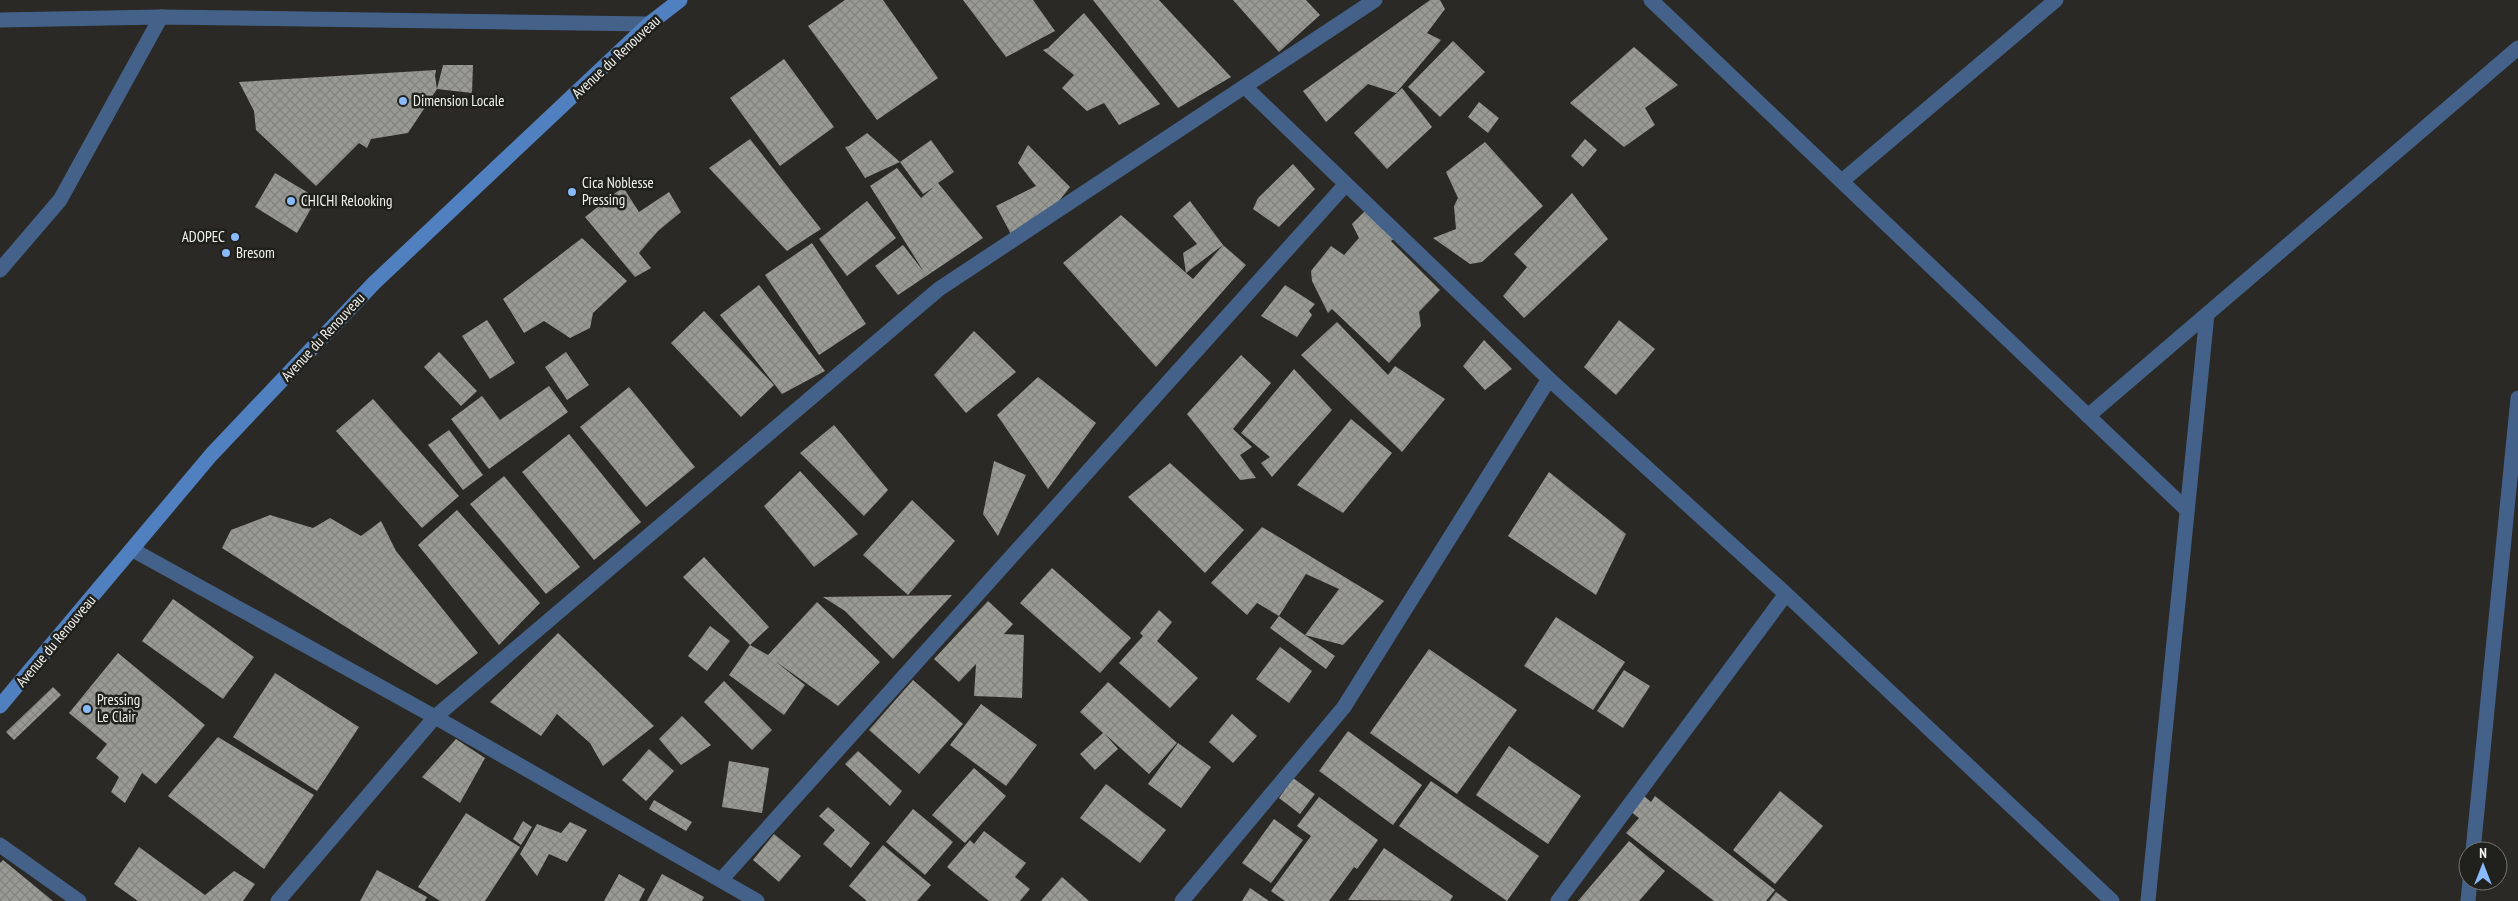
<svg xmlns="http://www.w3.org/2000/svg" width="2518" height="901" viewBox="0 0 2518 901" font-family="'PT Sans Narrow',sans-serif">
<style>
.building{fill:url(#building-cross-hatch);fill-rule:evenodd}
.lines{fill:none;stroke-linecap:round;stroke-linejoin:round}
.street{stroke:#446289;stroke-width:15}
.secondary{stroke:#5080bf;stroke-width:15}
.poi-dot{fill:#88bafc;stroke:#20201c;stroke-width:2}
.labels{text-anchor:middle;stroke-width:5;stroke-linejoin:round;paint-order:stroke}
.street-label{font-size:15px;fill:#f2f2ef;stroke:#20201c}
.poi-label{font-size:15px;fill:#f2f2ef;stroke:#20201c;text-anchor:start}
</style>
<defs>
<pattern id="building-cross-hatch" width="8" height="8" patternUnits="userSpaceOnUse" patternTransform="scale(1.25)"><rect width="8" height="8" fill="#9a9a95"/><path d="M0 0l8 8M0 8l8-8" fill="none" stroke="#82827e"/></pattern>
</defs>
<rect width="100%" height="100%" fill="#2a2925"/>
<!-- building -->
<g class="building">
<path d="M845,0H883L938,78L877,120L808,26Z"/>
<path d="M963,0H1033L1055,31L1006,57Z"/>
<path d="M1093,0H1159L1231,77L1178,108Z"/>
<path d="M1233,0H1306L1320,15L1279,52Z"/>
<path d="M1430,0H1440L1445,9L1427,33L1441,40L1396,93L1368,84L1326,122L1303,91Z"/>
<path d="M1084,13L1160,104L1119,125L1104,103L1087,111L1062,88L1074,75L1043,50L1048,48Z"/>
<path d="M1453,41L1485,72L1440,117L1408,87Z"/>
<path d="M1634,47L1678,85L1645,108L1655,125L1624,147L1570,103Z"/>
<path d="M784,59L834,127L780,166L730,98Z"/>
<path d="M443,65H473L472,93L437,89Z"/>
<path d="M436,70L435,76L437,89L408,133L371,139L367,148L359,143L316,186L256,130L254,111L239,82Z"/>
<path d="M1402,88L1432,127L1387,169L1354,133Z"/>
<path d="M1479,102L1499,118L1488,133L1468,117Z"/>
<path d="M867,133L900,162L931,140L954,172L938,183L983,238L898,295L875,266L903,245L924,272L870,186L897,168L921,198L934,187L923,194L900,162L865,178L845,147L849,146Z"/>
<path d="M750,139L821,229L787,251L709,168Z"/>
<path d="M1585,139L1597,150L1583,167L1571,156Z"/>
<path d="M1485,142L1543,206L1482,262L1470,264L1433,238L1456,229L1454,206L1458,198L1446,172Z"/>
<path d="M1028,145L1070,187L1059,201L1012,236L996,206L1036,186L1018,163Z"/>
<path d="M1293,164L1315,189L1279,227L1253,209L1258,198Z"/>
<path d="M275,173L317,198L297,233L255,207Z"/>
<path d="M623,187L639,212L669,192L681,212L658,231L639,253L651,268L635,277L585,217Z"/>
<path d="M1572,193L1608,239L1524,318L1503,296L1527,267L1514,254Z"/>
<path d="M867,201L896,238L847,276L819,239Z"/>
<path d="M1190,201L1223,245L1246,265L1156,367L1063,263L1121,215L1186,273L1183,253L1197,244L1173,216ZM1223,245L1193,279L1186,273Z"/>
<path d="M1369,207L1398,235L1391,241L1440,290L1419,312L1421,326L1389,363L1332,309L1328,313L1312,281L1311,271L1331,246L1344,255L1359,238L1352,224Z"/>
<path d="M582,238L627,281L593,313L590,328L570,338L544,321L524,333L503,299Z"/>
<path d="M812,243L866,324L819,355L765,275Z"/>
<path d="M759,285L825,371L782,394L720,315Z"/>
<path d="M1285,285L1315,304L1309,311L1312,315L1297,337L1261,316Z"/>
<path d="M704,311L774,385L741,417L671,343Z"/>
<path d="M487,320L515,363L490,379L462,336Z"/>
<path d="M1619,320L1655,349L1616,395L1584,367Z"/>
<path d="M1337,322L1388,375L1395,366L1445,399L1402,452L1301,355Z"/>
<path d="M974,331L1016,372L966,413L934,375Z"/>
<path d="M1484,340L1512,369L1485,390L1463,366Z"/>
<path d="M439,352L477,391L461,406L424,367Z"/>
<path d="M566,352L589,385L567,400L545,367Z"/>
<path d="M1241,355L1271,383L1233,429L1252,447L1240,455L1256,478L1240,480L1187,414Z"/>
<path d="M1294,369L1332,410L1272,477L1261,463L1270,457L1241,433Z"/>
<path d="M1038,377L1096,423L1048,489L997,415Z"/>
<path d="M549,386L568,412L489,469L451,419L482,396L500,420Z"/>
<path d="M629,387L695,467L646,507L580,427Z"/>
<path d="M373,399L459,496L422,528L336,431Z"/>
<path d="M1351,419L1392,453L1343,513L1297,485Z"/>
<path d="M834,425L888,490L864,516L800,453Z"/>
<path d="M449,430L483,475L463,490L428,445Z"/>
<path d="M569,434L641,522L594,560L522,472Z"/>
<path d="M994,461L1026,475L998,536L983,514Z"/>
<path d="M1170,463L1244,530L1205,573L1128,497Z"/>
<path d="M800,471L858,534L814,567L764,506Z"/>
<path d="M1549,472L1626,534L1596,595L1508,536Z"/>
<path d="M504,476L580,567L546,594L470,504Z"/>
<path d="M912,500L955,541L908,595L863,555Z"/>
<path d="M457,510L540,603L499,645L418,545Z"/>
<path d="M270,515L313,528L330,518L361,536L381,521L396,551L478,653L437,685L222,548L231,530Z"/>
<path d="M1262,527L1384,601L1343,645L1305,635L1339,589L1306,574L1279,616L1302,633L1335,656L1326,669L1270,628L1279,616L1257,603L1247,615L1211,583Z"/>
<path d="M704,557L769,627L750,645L683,577Z"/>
<path d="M1052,568L1131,638L1100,673L1020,603Z"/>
<path d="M952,595L893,659L845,611L823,597Z"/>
<path d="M173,599L254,657L223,699L142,641Z"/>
<path d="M988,601L1013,624L1004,634L1024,635L1022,698L974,696L976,664L959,682L934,659Z"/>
<path d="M817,602L880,662L838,706L775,661L805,685L784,715L729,675L750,645L768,655Z"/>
<path d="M1159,610L1172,622L1157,641L1198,678L1170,708L1119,663L1143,636L1140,633Z"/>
<path d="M1556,617L1625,662L1593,710L1524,666Z"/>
<path d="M710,626L730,641L707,671L688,656Z"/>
<path d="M558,633L654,726L603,766L590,743L557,714L541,736L490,702Z"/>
<path d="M1280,647L1312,671L1289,703L1256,679Z"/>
<path d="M1429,649L1517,710L1457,794L1370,733Z"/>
<path d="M118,653L205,725L156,784L142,773L125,803L111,792L119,777L96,758L107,744L69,713Z"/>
<path d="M1624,670L1650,686L1623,728L1597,711Z"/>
<path d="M275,673L359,727L317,791L233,737Z"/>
<path d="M913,680L963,724L919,774L869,730Z"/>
<path d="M724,681L772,730L752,750L704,702Z"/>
<path d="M1108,682L1177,743L1149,774L1105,734L1118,749L1095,770L1080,754L1103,733L1080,712Z"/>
<path d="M53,687L61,695L14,740L6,732Z"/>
<path d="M981,704L1037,745L1006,786L950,745Z"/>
<path d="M1232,714L1257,736L1233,763L1209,742Z"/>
<path d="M682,716L711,745L681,765L659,739Z"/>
<path d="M1348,731L1422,785L1393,825L1319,771Z"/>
<path d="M218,737L314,795L264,869L168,796Z"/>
<path d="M456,739L485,758L460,803L422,777Z"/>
<path d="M1178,743L1211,767L1181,808L1148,784Z"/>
<path d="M1509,746L1581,796L1548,844L1476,795Z"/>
<path d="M649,749L674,771L646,801L622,780Z"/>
<path d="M858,751L902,791L890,806L845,764Z"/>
<path d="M729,761L769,768L762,813L722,807Z"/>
<path d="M974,768L1006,796L965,843L932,815Z"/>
<path d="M1293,778L1315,794L1300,814L1279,798Z"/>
<path d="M1431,781L1539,856L1507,901L1399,826Z"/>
<path d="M1106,784L1166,830L1140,863L1080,818Z"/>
<path d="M1780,791L1823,826L1775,884L1733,850Z"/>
<path d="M1644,796L1651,802L1655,796L1775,890L1766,901H1714L1626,833L1639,818L1631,812Z"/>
<path d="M1319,797L1378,840L1357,869L1354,867L1329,901H1285L1271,891L1311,836L1297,826Z"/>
<path d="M654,800L692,822L686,831L649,809Z"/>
<path d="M828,807L870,843L851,868L823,844L835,830L819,816Z"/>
<path d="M913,809L953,842L925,875L886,842Z"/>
<path d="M466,813L520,847L485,901H440L418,887Z"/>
<path d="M1274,819L1303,840L1271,883L1242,863Z"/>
<path d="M523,821L532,827L521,845L513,839Z"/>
<path d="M570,822L587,830L567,862L549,854L537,876L520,854L537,824L561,833Z"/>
<path d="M984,831L1026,863L1015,877L1030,889L1020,901H989L947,867L970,840L974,844Z"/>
<path d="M774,834L801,856L779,882L753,860Z"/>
<path d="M1629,841L1665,871L1639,901H1578Z"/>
<path d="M883,845L931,885L917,901H867L849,886Z"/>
<path d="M139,847L205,895L234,871L255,884L243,901H138L114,884Z"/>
<path d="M1384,848L1453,896L1450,901L1348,900Z"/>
<path d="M3,860L53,901H0V863Z"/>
<path d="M377,870L427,897L425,901H360Z"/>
<path d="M619,874L645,889L639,901H604Z"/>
<path d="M662,874L704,897L702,901H647Z"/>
<path d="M1062,877L1089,901H1041Z"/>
<path d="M1250,888L1269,901H1242Z"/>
<path d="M1776,892L1788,901H1769Z"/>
</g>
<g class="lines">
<!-- street -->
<g class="street">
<path d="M1651,0L2187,510"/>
<path d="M0,20L161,17L649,24"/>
<path d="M1245,87L1549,379L1786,594L2112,901"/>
<path d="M1842,181L2056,0"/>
<path d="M0,270L60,200L161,17"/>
<path d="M2088,416L2518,48"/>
<path d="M133,550L435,717L757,901"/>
<path d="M0,845L79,901"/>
<path d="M2473,851L2518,398"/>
<path d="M721,880L1346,184"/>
<path d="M278,901L435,717L939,289L1375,0"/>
<path d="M1182,901L1344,707L1549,379"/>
<path d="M1558,901L1786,594"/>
<path d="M2148,901L2207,314"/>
<path d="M2468,901L2470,881"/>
</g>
<!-- secondary -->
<path class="secondary" d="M0,706L211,455L374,283L649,24L680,0"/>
</g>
<!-- markers -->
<g class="poi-dot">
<circle cx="403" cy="101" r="5"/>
<circle cx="572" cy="192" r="5"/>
<circle cx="291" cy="201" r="5"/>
<circle cx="235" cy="237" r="5"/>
<circle cx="226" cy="253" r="5"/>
<circle cx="87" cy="709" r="5"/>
</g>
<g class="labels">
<!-- street labels -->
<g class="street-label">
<text transform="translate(616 57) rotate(-43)" y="5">Avenue du Renouveau</text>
<text transform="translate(323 337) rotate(-47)" y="5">Avenue du Renouveau</text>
<text transform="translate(56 641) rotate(-50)" y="5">Avenue du Renouveau</text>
</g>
<!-- poi labels -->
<g class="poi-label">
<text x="413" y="106">Dimension Locale</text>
<text x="582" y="188">Cica Noblesse<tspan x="582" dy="17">Pressing</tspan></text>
<text x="301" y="206">CHICHI Relooking</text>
<text x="225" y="242" text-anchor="end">ADOPEC</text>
<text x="236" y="258">Bresom</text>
<text x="97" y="705">Pressing<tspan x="97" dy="17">Le Clair</tspan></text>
</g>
</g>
<!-- north arrow -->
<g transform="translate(2483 866)"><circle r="24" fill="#20201c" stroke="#747470"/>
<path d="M0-4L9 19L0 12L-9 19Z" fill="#88bafc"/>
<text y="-8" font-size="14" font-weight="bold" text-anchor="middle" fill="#f2f2ef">N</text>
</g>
</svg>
